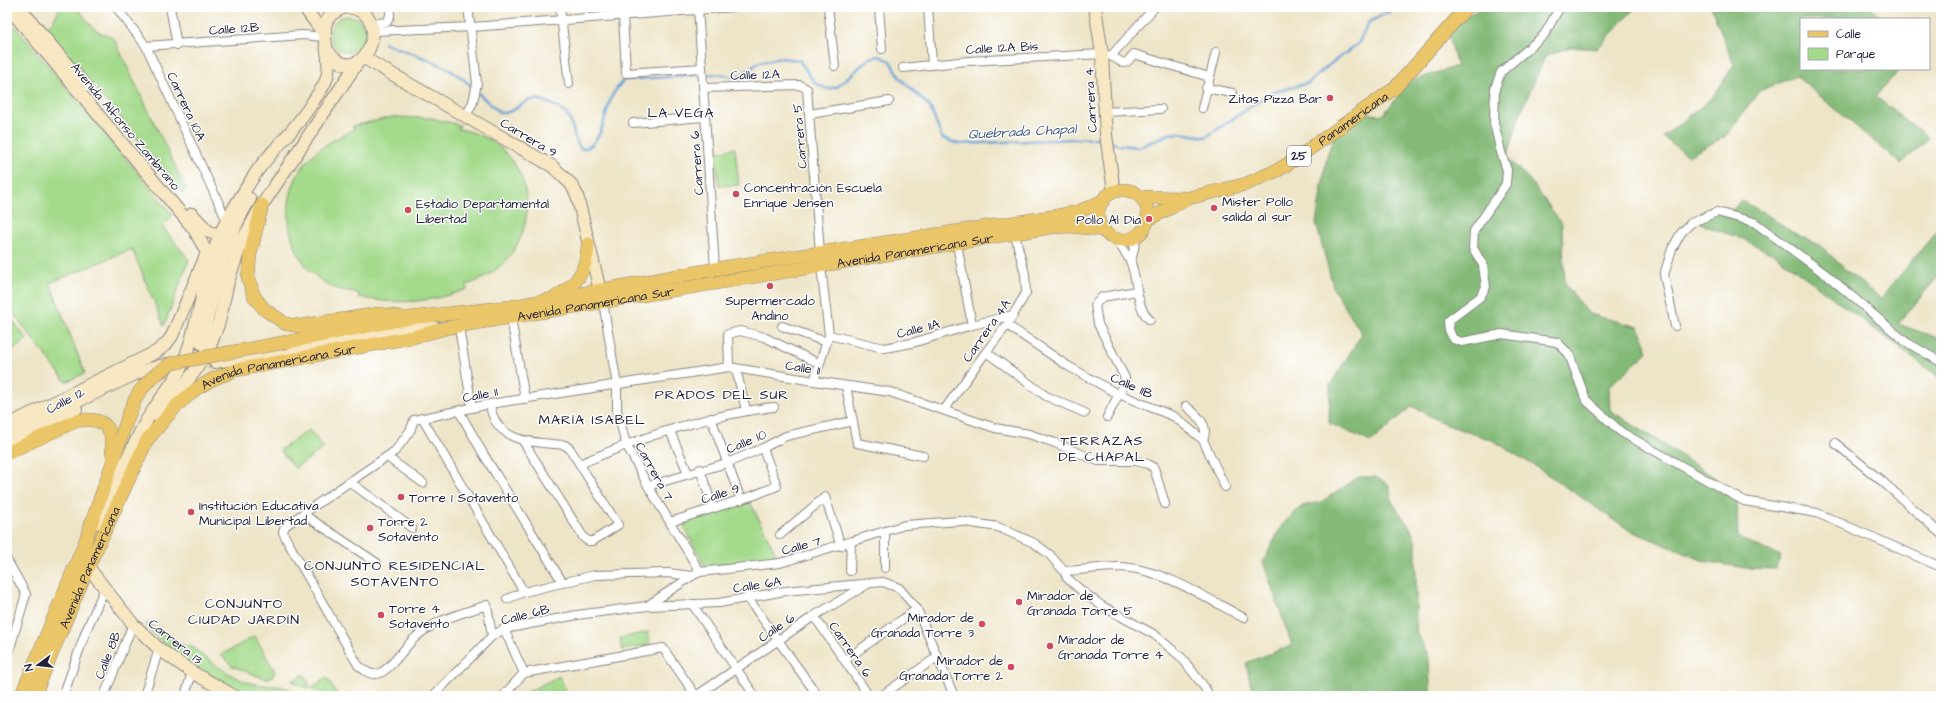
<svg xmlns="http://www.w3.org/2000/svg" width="1948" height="703" viewBox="0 0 1948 703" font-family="'Architects Daughter',sans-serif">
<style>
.green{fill:#a4da8b;stroke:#637e63}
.forest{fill:#83ba77;stroke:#526e59}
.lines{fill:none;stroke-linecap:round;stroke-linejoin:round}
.stream{stroke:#649fd4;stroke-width:2.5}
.secondary-tunnel{stroke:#c5beac;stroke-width:12;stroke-dasharray:12 6;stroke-linecap:butt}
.street-casing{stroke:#888482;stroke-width:10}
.secondary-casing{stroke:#888482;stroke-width:14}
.primary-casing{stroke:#888482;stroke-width:14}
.street{stroke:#fff;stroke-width:8}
.secondary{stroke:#f7e8c3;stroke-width:12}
.primary{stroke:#ebc669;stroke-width:13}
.primary-bridge-casing{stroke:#888482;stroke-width:14;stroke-linecap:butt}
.primary-bridge{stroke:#ebc669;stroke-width:13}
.poi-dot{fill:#d1495b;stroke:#fff;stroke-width:1.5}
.labels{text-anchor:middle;stroke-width:3;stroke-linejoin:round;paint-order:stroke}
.shield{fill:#fff;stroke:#646476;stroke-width:1}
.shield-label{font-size:12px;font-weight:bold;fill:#22223b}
.street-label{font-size:13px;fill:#22223b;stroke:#fff}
.poi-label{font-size:13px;fill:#22223b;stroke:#fff;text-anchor:start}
.neighbourhood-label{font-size:14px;letter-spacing:1px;fill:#22223b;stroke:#fff}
.water-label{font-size:14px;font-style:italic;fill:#405a80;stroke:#fff}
</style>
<rect width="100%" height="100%" fill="#fff"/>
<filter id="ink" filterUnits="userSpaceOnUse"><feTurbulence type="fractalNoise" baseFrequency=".025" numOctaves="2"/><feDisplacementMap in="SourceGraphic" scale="8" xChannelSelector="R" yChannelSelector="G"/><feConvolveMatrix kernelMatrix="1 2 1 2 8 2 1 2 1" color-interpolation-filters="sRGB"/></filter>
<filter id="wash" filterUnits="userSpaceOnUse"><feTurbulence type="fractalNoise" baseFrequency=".012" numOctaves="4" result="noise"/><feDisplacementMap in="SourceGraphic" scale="16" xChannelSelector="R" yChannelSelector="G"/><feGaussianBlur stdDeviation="0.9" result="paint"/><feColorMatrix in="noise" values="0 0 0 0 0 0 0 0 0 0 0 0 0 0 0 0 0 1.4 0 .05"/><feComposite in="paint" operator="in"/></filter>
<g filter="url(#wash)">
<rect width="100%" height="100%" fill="#eee5c8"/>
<!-- green -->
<g class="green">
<path d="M60,7H77C83,15 90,26 99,32C105,35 109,34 114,39L186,189L183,193L44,27L53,22Z"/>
<circle cx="348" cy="34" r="18"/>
<path d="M7,17L173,215L162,226L189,260L164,326L132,249L50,283L85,373L66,382L7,305Z"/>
<path d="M392,117L431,118L460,125L458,129C544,142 552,257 467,285V289C433,302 399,305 363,298L359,297L358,293C352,291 344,291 337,289C289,270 274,205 304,165C316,148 335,139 353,130V126Z"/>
<path d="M735,148L739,185L719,186L715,153Z"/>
<path d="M7,313L27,339L7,355Z"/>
<path d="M309,430L324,448L295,468L280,450Z"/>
<path d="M750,502L777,556L705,567L682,522Z"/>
<path d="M147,623L187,647L189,645C208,659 227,676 250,683C264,687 279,684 292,690L290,696H238L174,653L145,626Z"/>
<path d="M648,632L650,645L622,650L620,638Z"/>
<path d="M255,636L275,672L272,677L266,679L232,666L221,655Z"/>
<path d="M304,674L310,687L307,688L292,681Z"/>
<path d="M559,676L569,696H519Z"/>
<path d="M327,678L338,696H331L310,688Z"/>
</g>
<!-- forest -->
<g class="forest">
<path d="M1484,7H1636L1597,49L1570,47L1545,57L1520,114L1507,158L1529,179L1562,224L1565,284L1589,314L1639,327L1648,352L1609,386L1610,410L1714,477L1737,502L1738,538L1781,556L1775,569L1745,568L1704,561L1629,530L1541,470L1492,440L1447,425L1412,406L1371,442L1329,423L1330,385L1362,334L1334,290L1316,223L1327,156L1335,132L1359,113L1383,115L1410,81L1457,66L1449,36L1464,17Z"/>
<path d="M1711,7H1871L1882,19H1801V69H1901L1875,96L1929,138L1901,164L1796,76L1759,91L1726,136L1688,156L1663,137L1713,97L1734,65Z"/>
<path d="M1741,200L1766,214L1790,231L1821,246L1851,275L1881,298L1941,226V273L1898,324L1941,339V379L1777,256L1743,239L1708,227L1701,223V212L1718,208L1733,210Z"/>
<path d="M1359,477H1376L1389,485L1392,502L1411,529L1416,543V630L1429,657L1430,688L1433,696H1253L1246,663L1292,645L1263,562L1282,525L1302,506L1321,502Z"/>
</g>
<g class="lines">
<!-- stream -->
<g class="stream">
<path d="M384,43C415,55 450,64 473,88"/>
<path d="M477,92L500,113C517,113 518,103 531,100C541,97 564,109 569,118C574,128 573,139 581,149C602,149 605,111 612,96C615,90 620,85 623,80L712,74L738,77L760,62L781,58L799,60L815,83L827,89L837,87L870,58L880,56L890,61L900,78L930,107L942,138L959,144L1098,138L1102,139"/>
<path d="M1111,142L1119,145L1139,147L1169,134L1180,133L1206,137L1271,93L1308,83L1329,65L1358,44L1369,22L1399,7"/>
</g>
</g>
</g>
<g filter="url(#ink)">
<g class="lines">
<!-- secondary-tunnel -->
<g class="secondary-tunnel">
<path d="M181,360L193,351L201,343"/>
<path d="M137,379L169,370L215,362"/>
</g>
<!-- street casing -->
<g class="street-casing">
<g id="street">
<path d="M116,7L146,46L227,221"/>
<path d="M170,7L177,45"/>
<path d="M560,7L569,84"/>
<path d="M698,7L715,269"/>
<path d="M828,7L835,66"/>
<path d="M879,7L882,49"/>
<path d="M928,7L932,64"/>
<path d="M1560,7L1544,35L1501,72L1495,88L1494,123L1501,152L1507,170L1506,184L1474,231L1473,248L1483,265L1486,287L1480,297L1448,321L1449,330L1453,339L1462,342L1502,334L1557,342L1569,354L1586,400L1621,432L1744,501L1817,513L1941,567"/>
<path d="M623,15L626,73L702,68"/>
<path d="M371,24L387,22L390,16V7"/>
<path d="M373,31L472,27L734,7"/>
<path d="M146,46L303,35L324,37"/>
<path d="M1111,56L1123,63L1127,62L1134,54L1209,77"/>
<path d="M903,68L968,61L1102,54L1111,56L1155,7"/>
<path d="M703,88L800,85L807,89L820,252"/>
<path d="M1206,88L1232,93"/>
<path d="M1202,108L1216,52"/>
<path d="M1105,112L1161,109"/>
<path d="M810,114L889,101"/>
<path d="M466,116L473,102L477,83L468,7"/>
<path d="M633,123L704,117"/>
<path d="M1113,237C1119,245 1126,252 1130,261C1138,277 1135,308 1150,320"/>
<path d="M957,244L972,325"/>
<path d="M1131,262L1137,235"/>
<path d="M603,302L617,385V410L626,444L648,486L700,572"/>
<path d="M511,318L525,399"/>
<path d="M1007,325L1068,366L1114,392L1175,417L1203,440L1225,487"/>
<path d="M782,326L826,342"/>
<path d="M1675,326L1664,275L1672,249L1681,233L1691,223L1717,212L1754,222L1828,276L1906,342L1941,362"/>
<path d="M459,327L472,408"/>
<path d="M829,335L884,348L912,343L972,325L1013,315"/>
<path d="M986,352L1046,396L1085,413"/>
<path d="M729,367L728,334L740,331L764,337L820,364"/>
<path d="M736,369L746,410"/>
<path d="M814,381L829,335L821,266"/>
<path d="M846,386L857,443L923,456"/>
<path d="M490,404C495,444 534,442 565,445L570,449L618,525L593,541H588L584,538L523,441"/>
<path d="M1186,406C1197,415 1210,425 1203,440"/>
<path d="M944,410L986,352L1007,325L1026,293L1025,274L1015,235"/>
<path d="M459,411L484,455L563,583"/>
<path d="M1107,417L1123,386L1125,378L1098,324L1095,305L1102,297L1137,291"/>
<path d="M422,418L524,592"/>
<path d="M711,418L741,500"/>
<path d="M670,431L688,473"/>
<path d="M1835,443L1883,482L1941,534"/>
<path d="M387,457L423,483"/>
<path d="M580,464C641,437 707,415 774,407"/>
<path d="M700,469L713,508"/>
<path d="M350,482L412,528"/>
<path d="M648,486L727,463L763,448L786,436L853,421"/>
<path d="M303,514L377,563"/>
<path d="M670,522L755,495L777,486L763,448"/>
<path d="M780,535L825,497L841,546"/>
<path d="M7,560L26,594L10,648L7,652"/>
<path d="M885,568V532"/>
<path d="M850,571L851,542"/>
<path d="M1064,571C1082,570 1101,567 1119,567C1161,568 1208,599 1244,618"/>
<path d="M747,597L818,696"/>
<path d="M507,599L524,592L595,575L668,573L692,576"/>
<path d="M692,604L755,696"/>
<path d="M647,606L692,576L700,572L780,563L905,525L959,521L998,527L1034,543L1049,554L1064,571L1067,578L1083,592L1102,606L1155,635L1182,658L1205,688L1209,696"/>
<path d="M814,616L869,696"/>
<path d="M504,629L524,673"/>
<path d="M492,636L487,605C463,613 437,619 417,636C405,646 393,667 380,673C371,677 364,670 358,665L285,537L283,532L285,526L395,451L410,431L414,420L490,404L729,367L814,381L890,392L995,428L1029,434L1055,443L1098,461H1136L1148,464L1154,468L1165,504"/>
<path d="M845,660L917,609"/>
<path d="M524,673L663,648L696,696"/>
<path d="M63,696L86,631L105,588"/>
<path d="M104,696L133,624"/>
<path d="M144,696L159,649"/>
<path d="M185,696L192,672"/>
<path d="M433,696L492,636L504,629L577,615L647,606L719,603L785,591L883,582L899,588L917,609L954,696"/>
<path d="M503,696L524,673"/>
<path d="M696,696L814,616L868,584"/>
<path d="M881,696L937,657"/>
</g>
</g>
<!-- secondary casing -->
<g class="secondary-casing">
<g id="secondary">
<path d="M8,7L194,229L207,253L209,268"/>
<path d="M19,7L85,86"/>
<path d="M304,7L324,34"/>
<path d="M1095,7L1102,54L1106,135L1114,191"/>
<path d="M328,51C360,96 400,13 347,7"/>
<path d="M364,58L552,166L571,184L577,195L602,299"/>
<path d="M192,214L209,232L221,235"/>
<path d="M201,343C213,297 224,239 250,199"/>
<path d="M215,362L402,329L435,328"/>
<path d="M159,417L195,371L210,346L219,322L228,282L241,243L262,205L358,62"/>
<path d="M7,428L20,419L156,352L166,344L172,336L207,253"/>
<path d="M9,434L137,373L167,364"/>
<path d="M7,447L76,409"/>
<path d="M96,523C113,491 127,457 144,425C157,401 178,380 187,353C202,311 206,259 227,220C236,204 247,187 257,171C274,148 297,128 312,103C317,95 325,86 327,77C335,51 307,19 346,7"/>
<path d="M88,567L133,624L159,649L192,672L234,696"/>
</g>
</g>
<!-- primary casing -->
<g class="primary-casing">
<g id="primary">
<circle cx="1123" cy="215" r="25"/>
<path d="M1141,197L1187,198"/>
<path d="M262,205L250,255L248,278L254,296L264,309L286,324L300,326L378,314L400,317"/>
<path id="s1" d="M1147,220L1189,198L1246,184L1278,170L1294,160L1395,88L1467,7"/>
<path d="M557,296C578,285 587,268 588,244"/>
<path d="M287,342L409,318L510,307L715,269L1056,216L1078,212L1103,201"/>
<path d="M7,453L76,421C102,416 114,426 112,452"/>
<path d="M21,696L84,545L121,438"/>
<path id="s2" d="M34,696L88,567L147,440L176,406L196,389L213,379L236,370L413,337L446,328L1052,227L1070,226L1104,230"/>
</g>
</g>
<!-- street -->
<use href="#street" class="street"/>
<!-- secondary -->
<use href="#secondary" class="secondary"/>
<!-- primary -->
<use href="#primary" class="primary"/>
<!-- primary-bridge casing -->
<g class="primary-bridge-casing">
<path id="primary-bridge" d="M121,438C133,401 137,384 172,363L287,342"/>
</g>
<!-- primary-bridge -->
<use href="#primary-bridge" class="primary-bridge"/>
</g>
</g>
<!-- markers -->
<g class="poi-dot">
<circle cx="1330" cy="98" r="4"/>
<circle cx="736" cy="194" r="4"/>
<circle cx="1214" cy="208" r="4"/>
<circle cx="408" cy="210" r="4"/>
<circle cx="1149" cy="219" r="4"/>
<circle cx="770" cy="286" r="4"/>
<circle cx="401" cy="497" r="4"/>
<circle cx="191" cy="512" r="4"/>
<circle cx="370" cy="528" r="4"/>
<circle cx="1019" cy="602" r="4"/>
<circle cx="381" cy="615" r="4"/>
<circle cx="982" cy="624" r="4"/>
<circle cx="1050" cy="646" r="4"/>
<circle cx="1011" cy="667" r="4"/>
</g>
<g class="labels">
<!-- shield labels -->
<rect class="shield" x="1287" y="146" width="24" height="20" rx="3"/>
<g class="shield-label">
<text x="1299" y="160">25</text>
</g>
<!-- street labels -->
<g class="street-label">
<text transform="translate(234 28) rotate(-4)" y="5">Calle 12B</text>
<text transform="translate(1002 47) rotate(-3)" y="5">Calle 12A Bis</text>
<text transform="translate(755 74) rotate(-2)" y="5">Calle 12A</text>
<text transform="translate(1090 100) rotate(-93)" y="5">Carrera 4</text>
<text transform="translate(187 106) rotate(65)" y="5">Carrera 10A</text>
<text dy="5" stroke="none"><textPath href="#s1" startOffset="232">Panamericana</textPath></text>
<text transform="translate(126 126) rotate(50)" y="5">Avenida Alfonso Zambrano</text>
<text transform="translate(799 136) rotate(-95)" y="5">Carrera 5</text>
<text transform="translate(529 137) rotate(31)" y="5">Carrera 9</text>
<text transform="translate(696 163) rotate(-94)" y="5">Carrera 6</text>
<text dy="5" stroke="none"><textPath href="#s2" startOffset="1085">Avenida Panamericana Sur</textPath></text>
<text dy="5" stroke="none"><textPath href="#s2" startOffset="761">Avenida Panamericana Sur</textPath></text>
<text transform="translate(918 328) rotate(-14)" y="5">Calle 11A</text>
<text transform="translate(986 330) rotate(-55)" y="5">Carrera 4A</text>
<text transform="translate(803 367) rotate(9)" y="5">Calle 11</text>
<text dy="5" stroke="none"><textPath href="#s2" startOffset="437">Avenida Panamericana Sur</textPath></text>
<text transform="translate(1132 385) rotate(24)" y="5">Calle 11B</text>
<text transform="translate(480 394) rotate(-11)" y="5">Calle 11</text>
<text transform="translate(65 400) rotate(-28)" y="5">Calle 12</text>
<text transform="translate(746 441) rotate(-23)" y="5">Calle 10</text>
<text transform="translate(655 471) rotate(61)" y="5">Carrera 7</text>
<text transform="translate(720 493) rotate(-18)" y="5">Calle 9</text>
<text transform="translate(801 545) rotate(-15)" y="5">Calle 7</text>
<text dy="5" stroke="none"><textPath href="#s2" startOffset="140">Avenida Panamericana</textPath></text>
<text transform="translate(757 584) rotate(-9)" y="5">Calle 6A</text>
<text transform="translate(525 614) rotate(-14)" y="5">Calle 6B</text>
<text transform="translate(776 627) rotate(-34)" y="5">Calle 6</text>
<text transform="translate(176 641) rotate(38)" y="5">Carrera 13</text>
<text transform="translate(851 649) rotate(55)" y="5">Carrera 6</text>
<text transform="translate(107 655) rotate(-69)" y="5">Calle 8B</text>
</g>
<!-- poi labels -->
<g class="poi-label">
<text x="1322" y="103" text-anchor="end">Zitas Pizza Bar</text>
<text x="744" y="192">Concentración Escuela<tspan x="744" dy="15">Enrique Jensen</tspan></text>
<text x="1222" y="206">Mister Pollo<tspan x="1222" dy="15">salida al sur</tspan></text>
<text x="416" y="208">Estadio Departamental<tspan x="416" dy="15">Libertad</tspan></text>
<text x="1141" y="224" text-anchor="end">Pollo Al Día</text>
<text x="770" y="305" text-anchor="middle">Supermercado<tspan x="770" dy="15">Andino</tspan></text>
<text x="409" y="502">Torre 1 Sotavento</text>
<text x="199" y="510">Institución Educativa<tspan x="199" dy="15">Municipal Libertad</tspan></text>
<text x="378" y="526">Torre 2<tspan x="378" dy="15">Sotavento</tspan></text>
<text x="1027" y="600">Mirador de<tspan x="1027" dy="15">Granada Torre 5</tspan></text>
<text x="389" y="613">Torre 4<tspan x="389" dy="15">Sotavento</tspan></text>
<text x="974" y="622" text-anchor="end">Mirador de<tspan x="974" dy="15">Granada Torre 3</tspan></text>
<text x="1058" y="644">Mirador de<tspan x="1058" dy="15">Granada Torre 4</tspan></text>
<text x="1003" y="665" text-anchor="end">Mirador de<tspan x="1003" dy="15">Granada Torre 2</tspan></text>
</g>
<!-- neighbourhood labels -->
<g class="neighbourhood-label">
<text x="681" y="117">LA VEGA</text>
<text x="722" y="399">PRADOS DEL SUR</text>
<text x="592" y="424">MARÍA ISABEL</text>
<text x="1102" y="445">TERRAZAS<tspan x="1102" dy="16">DE CHAPAL</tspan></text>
<text x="395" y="570">CONJUNTO RESIDENCIAL<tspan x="395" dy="16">SOTAVENTO</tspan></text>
<text x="244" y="608">CONJUNTO<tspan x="244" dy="16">CIUDAD JARDÍN</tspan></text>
</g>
<!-- water labels -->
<g class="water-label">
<text transform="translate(1022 131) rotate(-3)" y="5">Quebrada Chapal</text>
</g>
</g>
<!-- margin -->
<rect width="1948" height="703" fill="none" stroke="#fff" stroke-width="24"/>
<!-- legend -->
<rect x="1800" y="18" width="130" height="52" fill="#ffffff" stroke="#a7a7b1"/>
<rect x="1808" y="31" width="20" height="6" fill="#ebc669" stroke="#a7a7b1"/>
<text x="1836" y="38" font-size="12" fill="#22223b">Calle</text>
<rect x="1808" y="48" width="20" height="12" fill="#a4da8b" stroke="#a7a7b1"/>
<text x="1836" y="58" font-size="12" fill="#22223b">Parque</text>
<!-- north arrow -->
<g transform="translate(38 665) rotate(255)" stroke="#ffffff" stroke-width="3" paint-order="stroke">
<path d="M0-3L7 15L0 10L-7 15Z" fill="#22223b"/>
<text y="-6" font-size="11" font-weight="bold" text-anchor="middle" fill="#22223b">N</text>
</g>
</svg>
